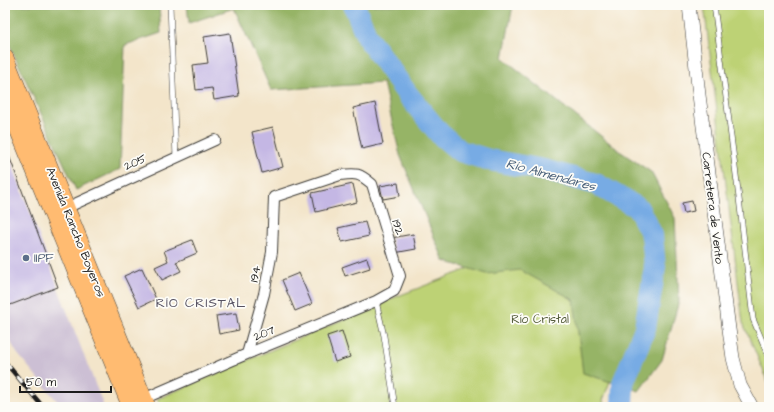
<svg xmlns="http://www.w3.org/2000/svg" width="774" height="412" font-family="'Architects Daughter',sans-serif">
<rect width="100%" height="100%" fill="#fdfcf7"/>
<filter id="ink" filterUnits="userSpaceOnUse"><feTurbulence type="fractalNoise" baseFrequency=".025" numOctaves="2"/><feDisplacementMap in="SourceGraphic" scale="8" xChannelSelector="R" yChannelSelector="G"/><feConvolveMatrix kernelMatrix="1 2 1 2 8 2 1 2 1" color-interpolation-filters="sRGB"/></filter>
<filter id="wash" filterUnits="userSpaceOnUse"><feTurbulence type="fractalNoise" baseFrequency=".012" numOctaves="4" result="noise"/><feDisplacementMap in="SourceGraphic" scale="16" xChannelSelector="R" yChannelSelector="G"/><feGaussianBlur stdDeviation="0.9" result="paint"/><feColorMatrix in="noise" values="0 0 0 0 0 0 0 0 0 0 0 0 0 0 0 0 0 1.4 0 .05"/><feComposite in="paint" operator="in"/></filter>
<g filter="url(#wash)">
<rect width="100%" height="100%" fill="#f3e5ca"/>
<path fill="#ccbfd4" d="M5 145 31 218 104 407H62L17 353 5 332Z"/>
<path fill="#bdd275" stroke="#6c7748" d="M704 5H769V384L743 323Z
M487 168 630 329 603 400 604 407H161L157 399 398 296 468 269Z"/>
<path fill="#96b466" stroke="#596841" d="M5 5H159L161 33 125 45 120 169 76 190 5 35Z
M187 5H513L503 58 621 152 651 172 675 218 679 301 662 360 639 391 583 373 574 300 520 270 487 274 444 261 400 155 383 83 271 90 234 8 189 23Z"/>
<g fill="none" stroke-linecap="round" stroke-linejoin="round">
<path stroke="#77abe4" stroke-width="22" d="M354 5 367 37 408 95 440 134 460 151 489 160 544 170 596 184 638 208 652 235 655 267 645 328 623 383 622 407"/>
</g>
<g id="blocks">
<path fill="#c4b7e4" d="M230 33 239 96 214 100 212 88 196 90 193 65 208 63 204 37Z
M375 103 383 144 362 149 353 108Z
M273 127 283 167 262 173 252 132Z
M5 145 58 287 5 307Z
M398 183 400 196 383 199 380 186Z
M353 184 357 202 316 212 312 193Z
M692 201 694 211 684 213 682 203Z
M365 222 369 236 342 242 338 228Z
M413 234 416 249 394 253 391 238Z
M192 240 197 253 176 262 181 271 162 280 155 267 168 261 164 251Z
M367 258 370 268 345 276 342 267Z
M142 268 156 299 139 307 124 276Z
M299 273 312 304 295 311 282 280Z
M236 313 239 330 219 334 216 316Z
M342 331 350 357 335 362 327 336Z"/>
</g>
</g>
<g filter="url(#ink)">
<use href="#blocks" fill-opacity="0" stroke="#3c3a36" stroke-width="1"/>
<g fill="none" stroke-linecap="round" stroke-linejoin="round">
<defs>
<path id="service" d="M170 5 176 158
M714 5 739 198 753 319 769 357
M376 301 384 336 395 407"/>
<path id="minor" d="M66 208 215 140
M143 399 247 354 376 301 394 291 400 276 372 184C359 173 357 173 340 175L274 197 272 252 264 294 247 354"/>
<path id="tertiary" d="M689 5 699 95 729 329 733 358 740 385 752 407"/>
<path id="trunk" d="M5 58 147 407
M5 97 131 407"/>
</defs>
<use href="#service" stroke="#3c3a36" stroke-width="6"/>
<use href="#minor" stroke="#3c3a36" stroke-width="12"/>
<use href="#tertiary" stroke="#3c3a36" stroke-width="14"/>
<use href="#trunk" stroke="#3c3a36" stroke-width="18"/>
<use href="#service" stroke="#fff" stroke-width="5"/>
<use href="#minor" stroke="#fff" stroke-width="10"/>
<use href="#tertiary" stroke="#fff" stroke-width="13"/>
<use href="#trunk" stroke="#ffbb71" stroke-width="17"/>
<defs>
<path id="rail" d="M5 362 43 407"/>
</defs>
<use href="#rail" stroke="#1c1c1c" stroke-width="4.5"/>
<use href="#rail" stroke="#fdfcf7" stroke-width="3" stroke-dasharray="9" stroke-linecap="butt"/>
</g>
</g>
<circle fill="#5c6f8a" stroke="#fdfcf7" stroke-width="1.5" cx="26" cy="258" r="4"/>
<g text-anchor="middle" stroke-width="3.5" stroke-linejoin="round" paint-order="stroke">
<g font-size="12" fill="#1c1c1c" stroke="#fdfcf7">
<text transform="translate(135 162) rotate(-24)" y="4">205</text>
<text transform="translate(713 208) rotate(83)" y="4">Carretera de Vento</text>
<text transform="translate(398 227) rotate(73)" y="4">192</text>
<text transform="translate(76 232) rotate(68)" y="4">Avenida Rancho Boyeros</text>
<text transform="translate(255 274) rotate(-80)" y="4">194</text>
<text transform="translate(264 333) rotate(-22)" y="4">207</text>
</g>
<g font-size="12" fill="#4e5e75" stroke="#fdfcf7" text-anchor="start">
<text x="34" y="262">IIPF</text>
</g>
<g font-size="12" fill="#545c3b" stroke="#fdfcf7">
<text x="540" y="323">Río Cristal</text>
</g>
<g font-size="13" font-style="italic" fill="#455c76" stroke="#fdfcf7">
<text transform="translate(551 174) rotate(15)" y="5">Río Almendares</text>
</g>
<g font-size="13" letter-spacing="1" fill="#575262" stroke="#fdfcf7">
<text x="201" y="307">RÍO CRISTAL</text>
</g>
</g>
<rect width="774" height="412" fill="none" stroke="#fdfcf7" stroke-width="20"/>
<path d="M20 386v6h91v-6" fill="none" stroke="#1c1c1c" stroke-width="2"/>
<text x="26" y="386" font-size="12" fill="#1c1c1c" stroke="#fdfcf7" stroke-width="3" paint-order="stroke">50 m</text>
</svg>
